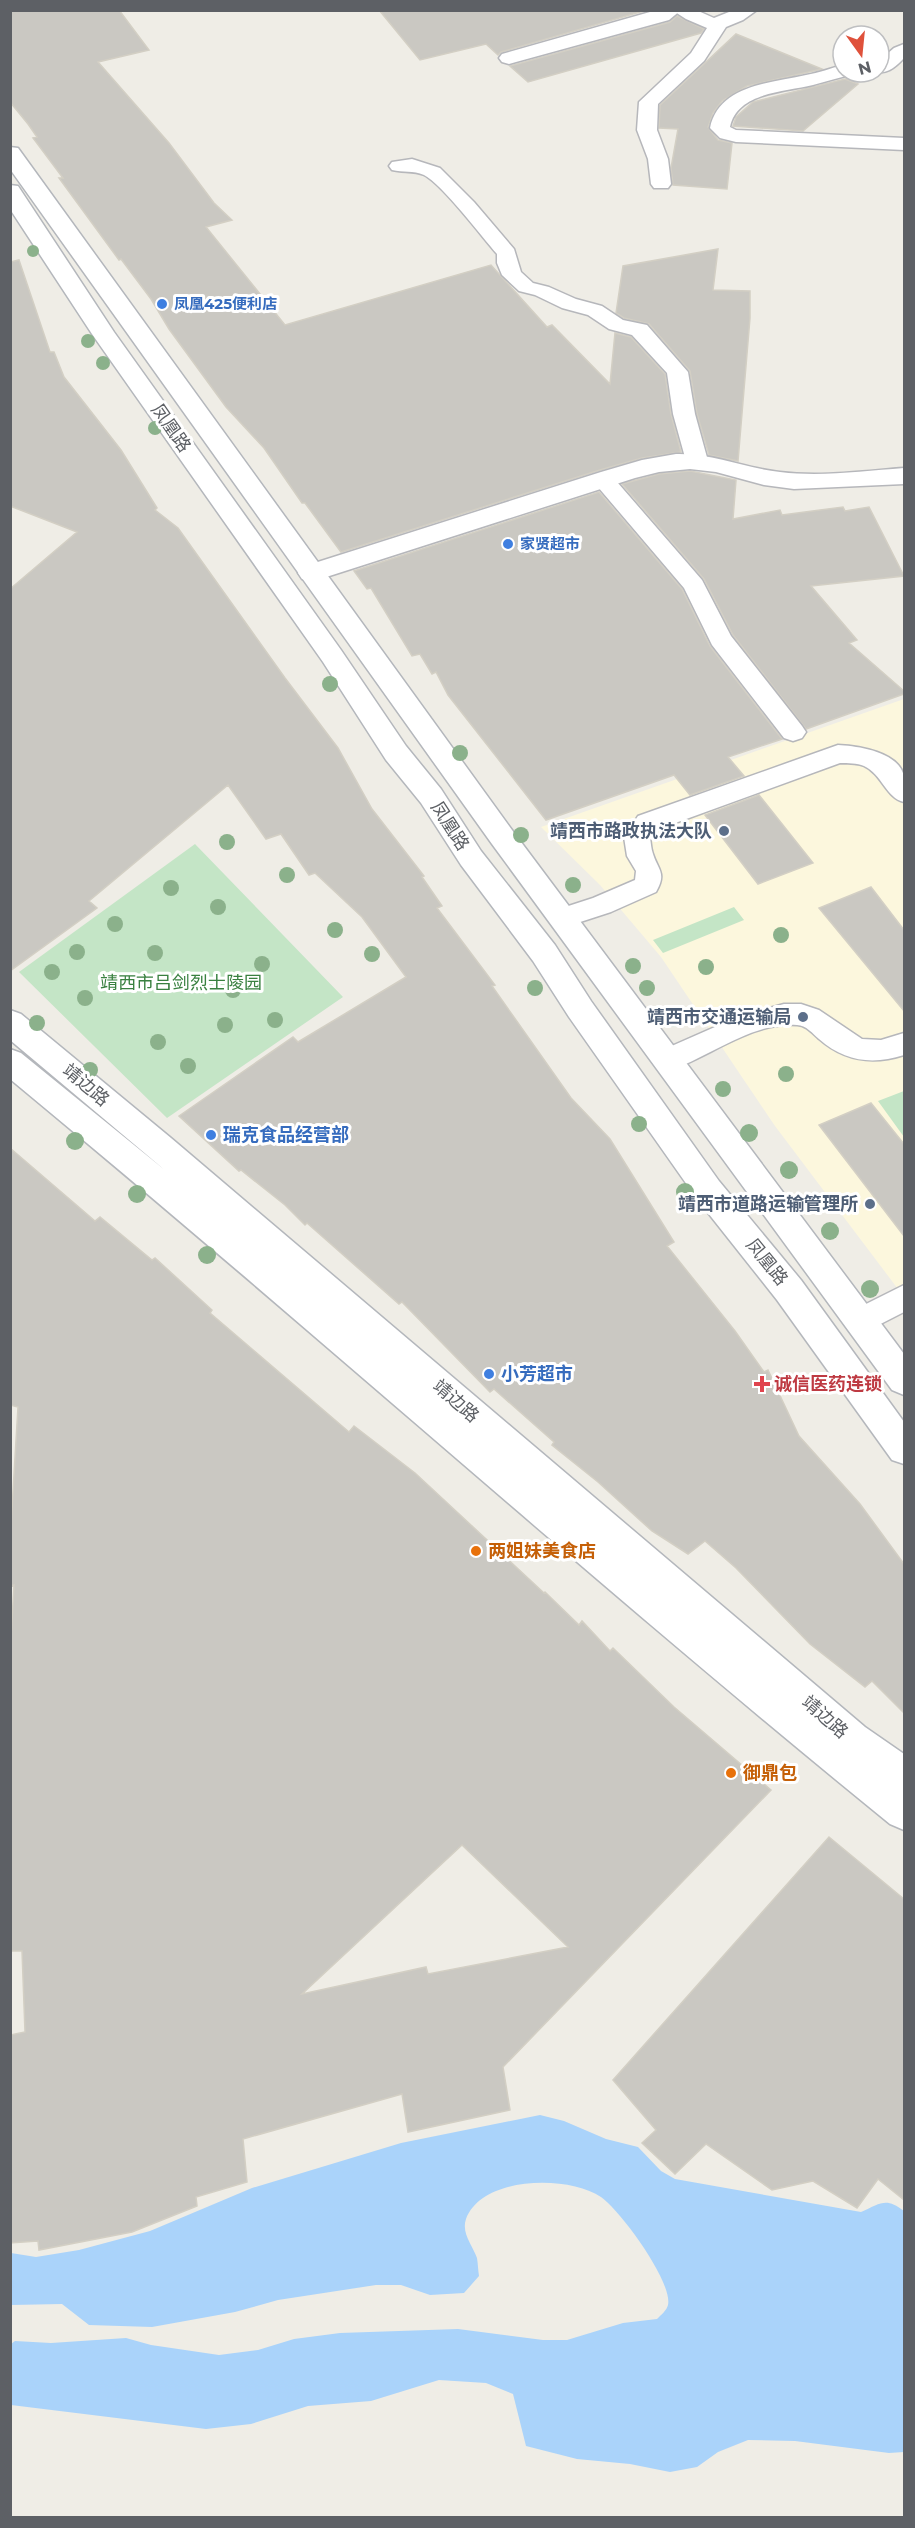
<svg xmlns="http://www.w3.org/2000/svg" width="915" height="2528" font-family="Montserrat,'Noto Sans SC',sans-serif">
<rect width="100%" height="100%" fill="#efede6"/>
<path fill="#fcf7dd" d="M904 699V1297L775 1126 661 957 600 885 541 827Z"/>
<path fill="#c4e5c6" d="M195 844 343 997 167 1118 19 972Z
M734 907 744 920 663 953 653 940Z
M904 1091V1137L878 1101Z"/>
<path fill="#aad3fa" d="M540 2115 564 2121 606 2139 638 2147 661 2171 675 2179 861 2212C881 2203 886 2197 904 2211V2452L889 2453 795 2441 748 2440 718 2452 697 2467 670 2472 630 2464 577 2459 526 2446 513 2394 486 2383 439 2380 371 2401 308 2406 251 2424 206 2429 11 2405V2344L15 2341 51 2343 126 2338 151 2345 219 2355 258 2350 294 2339 340 2333 458 2329 543 2340H567L623 2323 657 2319C661 2315 667 2310 668 2305 673 2282 620 2210 601 2197 568 2175 482 2176 466 2219 461 2233 473 2246 477 2258 478 2264 478 2270 479 2276L464 2293 430 2295 401 2285H376L278 2300 235 2312 152 2327 89 2325 62 2304 11 2305V2253L36 2257 79 2250 150 2231 252 2188 401 2143Z"/>
<path fill="#cac8c2" stroke="#d3cfc4" stroke-width="1.5" fill-rule="evenodd" d="M10 10H119L149 50 98 62 169 143 214 203 232 220 206 227 285 325 491 265 547 327 552 325 610 384 615 333 631 337 665 374 671 414 681 452 642 458 600 470 341 552 305 503H302L264 448 226 407 169 329 151 299 121 259 119 260 59 178H63L33 138 37 137 28 124 10 102Z
M379 10H647L501 52 498 55 486 44 420 60Z
M677 16 704 29 701 33 528 82 510 66 670 22Z
M736 34 822 69 747 86 722 101 713 113 708 127 718 140 732 143 727 189 673 185 671 168 678 129 659 128 660 105Z
M845 79 858 84 803 131 733 126 736 117 753 102Z
M718 249 713 290 750 291V318L738 461 709 455 697 414 690 371 649 324 624 318 616 313 623 266Z
M19 260 50 352H54L64 377 121 450 157 508 155 510 178 528 285 678 338 748 372 809 424 876 422 877 442 906 437 908 495 985 492 986 571 1098 610 1139 674 1242 667 1246 735 1331 764 1372 768 1370 799 1436 860 1504 904 1564V1713L872 1681 865 1687 810 1644 736 1568 705 1541 688 1554 652 1531 598 1482 552 1445 554 1442 494 1389 490 1392 402 1302 399 1304 307 1223 305 1225 285 1205 241 1170 239 1171 179 1116 293 1037 298 1042 406 977 362 917 315 873 309 875 281 834 266 839 228 785 89 901 97 908 10 971V589L77 532 10 506V262Z
M690 471 736 480 733 519 780 510 782 515 843 507 845 511 869 507 904 576 811 586 857 640 849 643 904 691V694L806 729 733 635 704 579 622 484 659 474Z
M599 492 682 589 710 646 782 739 728 757 744 776 690 795 674 775 546 820 448 695 436 672 432 674 420 654 412 656 371 588 367 589 354 571Z
M759 795 813 863 758 884 705 815Z
M871 887 904 930V1011L819 908Z
M871 1103 904 1144V1236L819 1125Z
M10 1148 95 1221 100 1217 152 1260 155 1258 212 1310 210 1313 349 1432 354 1426 415 1473 544 1593 545 1592 579 1625 582 1621 610 1651 613 1648 674 1707 771 1790 503 2067 510 2110 408 2132 402 2094 243 2139 247 2182 196 2197 197 2206 132 2232 39 2250 38 2241 10 2243V2035L25 2032 22 1951H10V1654L14 1585 10 1586V1542L18 1407 10 1405ZM462 1845 568 1947 428 1974 426 1967 302 1994Z
M829 1837 904 1899V2200L878 2179 857 2208 813 2181 772 2190 706 2144 675 2174 642 2143 656 2130 613 2080Z"/>
<g fill="none" stroke-linecap="round" stroke-linejoin="round">
<defs>
<path id="service" d="M672 10H696L714 18 734 10H757L743 20 726 27 704 61 658 104 657 130 668 159 671 184 668 188H654L651 184 648 159 637 130 639 102 691 53 707 28 686 19Z
M904 44V58C895 68 886 75 872 72H879V61L894 48Z
M843 65V72H852L850 75C837 78 825 82 813 85 785 92 737 92 730 127L736 130 904 138V150L736 142 720 138 710 128C719 85 770 83 806 75 819 73 831 68 843 65Z
M412 159 440 168 474 202 514 249 521 272 533 283 549 287 576 299 602 306 623 320 647 325 688 372 695 414 708 461 705 466 697 468 689 466 686 461 673 414 667 373 632 335 609 329 588 315 562 308 535 295 519 291 502 275 497 263V254C482 237 442 184 424 175 413 170 403 173 392 170L389 166 392 162Z
M603 473 611 475 702 580 731 636 802 726 806 732 802 738 793 741 784 738 712 645 684 588 592 480 595 475Z
M838 745C858 746 900 752 904 777 906 785 904 794 904 802 886 798 882 774 864 766 857 763 848 763 840 763L656 830 650 838C651 843 651 849 653 854 658 870 667 873 656 892L611 912 571 925 562 928 553 925 549 918 553 911 593 898 635 880 636 871 627 856 624 837 638 816Z
M784 1004H801L819 1010 862 1039 881 1040 904 1033V1055C873 1065 845 1062 819 1039 813 1034 806 1025 797 1025 753 1021 708 1058 668 1071L658 1068 654 1060 658 1052 740 1016Z
M904 1285V1312L861 1334 850 1330 846 1321 850 1312Z"/>
<path id="minor" d="M657 10H681L669 20 516 62 509 64 502 62 499 58 502 54Z
M676 454C713 453 744 468 780 472 821 477 863 471 904 468V484L794 489 764 485 716 472 690 469 659 472 635 478 320 579 311 581 302 579 298 573 302 567 601 472 642 460Z"/>
<path id="secondary" d="M10 147 18 148 512 830 904 1354V1395L892 1390 492 844 10 169Z
M10 185 18 186 114 332 341 650 406 746 441 789 481 851 555 945 591 1001 719 1181 801 1280 904 1422V1464L892 1460 777 1300 697 1199 569 1017 533 961 461 865 421 803 386 760 323 662 92 334 10 209Z
M10 1010 21 1014 171 1138 865 1727 904 1754V1830L890 1824C592 1582 307 1324 10 1079V1049L21 1053 166 1171 10 1040Z"/>
</defs>
<use href="#service" stroke="#b6b7bb" stroke-width="3"/>
<use href="#minor" stroke="#b6b7bb" stroke-width="3"/>
<use href="#secondary" stroke="#b4b7bc" stroke-width="3"/>
<use href="#service" fill="#fff" fill-rule="evenodd"/>
<use href="#minor" fill="#fff" fill-rule="evenodd"/>
<use href="#secondary" fill="#fff" fill-rule="evenodd"/>
</g>
<g fill="#8bb18b">
<circle cx="33" cy="251" r="6"/>
<circle cx="88" cy="341" r="7"/>
<circle cx="103" cy="363" r="7"/>
<circle cx="155" cy="428" r="7"/>
<circle cx="330" cy="684" r="8"/>
<circle cx="460" cy="753" r="8"/>
<circle cx="521" cy="835" r="8"/>
<circle cx="227" cy="842" r="8"/>
<circle cx="287" cy="875" r="8"/>
<circle cx="573" cy="885" r="8"/>
<circle cx="171" cy="888" r="8"/>
<circle cx="218" cy="907" r="8"/>
<circle cx="115" cy="924" r="8"/>
<circle cx="335" cy="930" r="8"/>
<circle cx="781" cy="935" r="8"/>
<circle cx="77" cy="952" r="8"/>
<circle cx="155" cy="953" r="8"/>
<circle cx="372" cy="954" r="8"/>
<circle cx="262" cy="964" r="8"/>
<circle cx="633" cy="966" r="8"/>
<circle cx="706" cy="967" r="8"/>
<circle cx="52" cy="972" r="8"/>
<circle cx="116" cy="983" r="8"/>
<circle cx="535" cy="988" r="8"/>
<circle cx="647" cy="988" r="8"/>
<circle cx="233" cy="990" r="8"/>
<circle cx="85" cy="998" r="8"/>
<circle cx="673" cy="1019" r="8"/>
<circle cx="275" cy="1020" r="8"/>
<circle cx="37" cy="1023" r="8"/>
<circle cx="225" cy="1025" r="8"/>
<circle cx="158" cy="1042" r="8"/>
<circle cx="188" cy="1066" r="8"/>
<circle cx="90" cy="1070" r="8"/>
<circle cx="786" cy="1074" r="8"/>
<circle cx="723" cy="1089" r="8"/>
<circle cx="639" cy="1124" r="8"/>
<circle cx="749" cy="1133" r="9"/>
<circle cx="75" cy="1141" r="9"/>
<circle cx="789" cy="1170" r="9"/>
<circle cx="685" cy="1192" r="9"/>
<circle cx="137" cy="1194" r="9"/>
<circle cx="830" cy="1231" r="9"/>
<circle cx="207" cy="1255" r="9"/>
<circle cx="870" cy="1289" r="9"/>
</g>
<g fill="#3f7fe0" stroke="#fff" stroke-width="2">
<circle cx="162" cy="304" r="6"/>
<circle cx="508" cy="544" r="6"/>
<circle cx="211" cy="1135" r="6"/>
<circle cx="489" cy="1374" r="6"/>
</g>
<g fill="#5c6f8a" stroke="#fff" stroke-width="2">
<circle cx="724" cy="831" r="6"/>
<circle cx="803" cy="1017" r="6"/>
<circle cx="870" cy="1204" r="6"/>
</g>
<path fill="#e0444e" stroke="#fff" stroke-width="2" d="M759 1375h6v6h6v6h-6v6h-6v-6h-6v-6h6z"/>
<g fill="#e8710a" stroke="#fff" stroke-width="2">
<circle cx="476" cy="1551" r="6"/>
<circle cx="731" cy="1773" r="6"/>
</g>
<g text-anchor="middle" stroke-width="6" stroke-linejoin="round" paint-order="stroke">
<g font-size="15" font-weight="bold" fill="#366cbe" stroke="#fff" text-anchor="start">
<text x="174" y="309">凤凰425便利店</text>
<text x="520" y="549">家贤超市</text>
</g>
<g font-size="18" fill="#5d6065" stroke="#fff">
<text transform="translate(171 428) rotate(55)" y="6">凤凰路</text>
<text transform="translate(450 826) rotate(57)" y="6">凤凰路</text>
<text transform="translate(86 1085) rotate(40)" y="6">靖边路</text>
<text transform="translate(767 1262) rotate(51)" y="6">凤凰路</text>
<text transform="translate(456 1401) rotate(41)" y="6">靖边路</text>
<text transform="translate(825 1717) rotate(41)" y="6">靖边路</text>
</g>
<g font-size="18" font-weight="bold" fill="#4e5e75" stroke="#fff" text-anchor="end">
<text x="712" y="837">靖西市路政执法大队</text>
<text x="791" y="1023">靖西市交通运输局</text>
<text x="858" y="1210">靖西市道路运输管理所</text>
</g>
<g font-size="18" fill="#398040" stroke="#fff">
<text x="181" y="989">靖西市吕剑烈士陵园</text>
</g>
<g font-size="18" font-weight="bold" fill="#366cbe" stroke="#fff" text-anchor="start">
<text x="223" y="1141">瑞克食品经营部</text>
<text x="501" y="1380">小芳超市</text>
</g>
<g font-size="18" font-weight="bold" fill="#be3a42" stroke="#fff" text-anchor="start">
<text x="774" y="1390">诚信医药连锁</text>
</g>
<g font-size="18" font-weight="bold" fill="#c56008" stroke="#fff" text-anchor="start">
<text x="488" y="1557">两姐妹美食店</text>
<text x="743" y="1779">御鼎包</text>
</g>
</g>
<rect width="915" height="2528" fill="none" stroke="#5d6065" stroke-width="24"/>
<g transform="translate(861 54) rotate(165)"><circle r="28" fill="#ffffff" stroke="#bebfc1" stroke-width="1.5"/>
<path d="M0-4.5L10 22L0 15L-10 22Z" fill="#df513b"/>
<text y="-9" font-size="16" font-weight="bold" text-anchor="middle" fill="#5d6065">N</text>
</g>
</svg>
